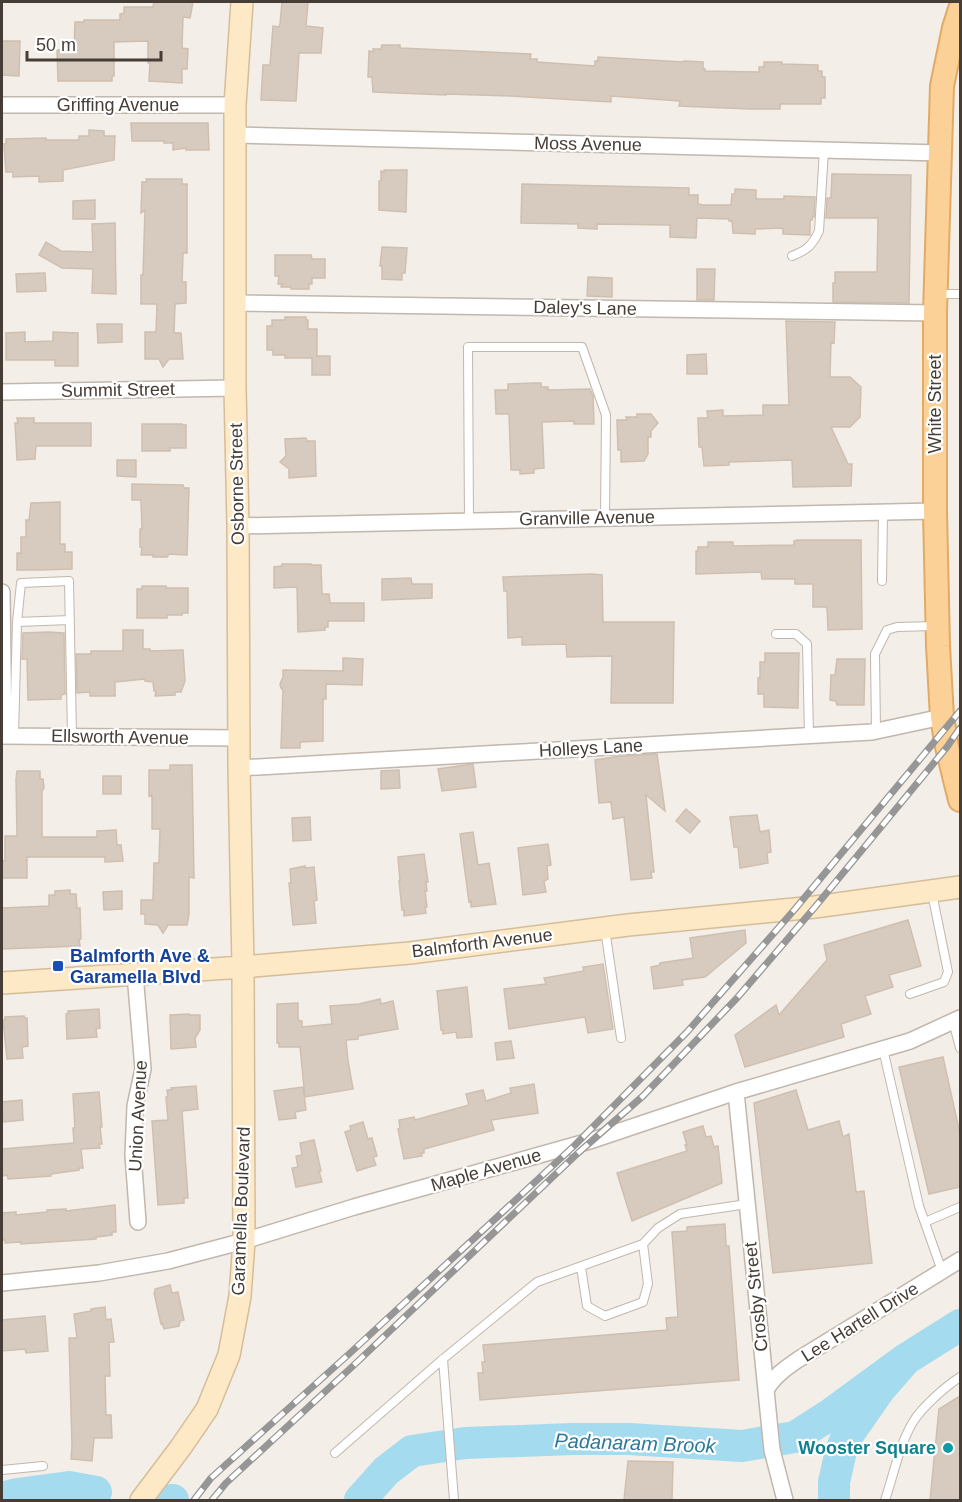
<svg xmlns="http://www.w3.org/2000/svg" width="962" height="1502" font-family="Helvetica,sans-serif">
<rect width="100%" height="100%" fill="#f3eee7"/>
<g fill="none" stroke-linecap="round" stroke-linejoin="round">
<path stroke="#a4dbef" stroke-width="32" d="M2 1498 17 1494 69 1487 96 1492
M172 1500H173
M360 1500 386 1471 412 1451 465 1443 573 1439H629L742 1446 795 1437 831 1414 906 1359
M834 1500V1482L841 1451 847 1436 879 1390 906 1359 960 1325"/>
</g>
<path fill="#d7cbbf" stroke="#cfbfb0" stroke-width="1.5" d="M154 2H193L190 18 183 17 182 48 188 49 187 69H182V83L149 81 150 63H148V41L114 42V76H112V81H58L57 50H74L75 22H84V20H120V14L124 13V7H153Z
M282 2H308L306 26 323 28 321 53H299L296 101 261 100 263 65H270L273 26 279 27 280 24Z
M2 41H20L19 76 2 75Z
M382 45H400V48L531 54 530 59H537V62L595 66V61H598V57L684 62V61L703 62V69H705V71L759 72V67H764V62H782V64L818 65V71H822V77H825V98H821V104H780V109H750L679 106 680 101 611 96V102L510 96 446 94V95L373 92 372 77H368L369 51 373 52V49H381Z
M131 123H208L209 150H186V148L173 150V143H164V141H132Z
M89 130 104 131V136H115L114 160 63 170V181L39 182V176L13 177V172H6L4 144H6V139L46 138V140H79V136H89Z
M384 170H407L406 212 379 210V181H381V171L384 172Z
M832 174 911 175 909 303 833 302V283H835V272H877L878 218H826L827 198H831Z
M146 179H182V184H187V253H183L182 282H186V303L175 304 174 333H181L183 359H169L163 367 159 359H145V332H156L157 304H141V275H143L145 210 141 213 142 182H147Z
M522 184 689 188V195H698V204L703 205H731L732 194H735V189L756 190V199H784V196L815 197 814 217H813L812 220H810V235L783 234V228L755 229V234L733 233 732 221H729V219L697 218 696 238 670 237V225L597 224V229L578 228V224L521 223Z
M95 200V219H73V201Z
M115 223 116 294 92 293 93 269 62 268 39 255 46 242 61 251 93 252 92 224Z
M382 247 407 248 405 273H402V280L382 279V266H380Z
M275 255H311L312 259H325V278H312V284H309V289H291V287H281L282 284H278L279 276H275Z
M697 269H715L714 300H697Z
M45 273 46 291 17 292 16 274Z
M588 277 612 278V297L587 296Z
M285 317H306V320H308V329H317V356H330V375H312V358H285V355H273V350H267V326H272V320H285Z
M786 321 835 322 834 343 831 342 830 377H850L861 387 860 417 850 427H831L848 464H852L851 486 793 487 792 460 729 462V465L704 466 702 447H699L698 418H708L707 411 723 410V416L763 415V405H789Z
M97 324H122V342L98 343Z
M25 332V342L53 341V332L78 333V366H55V360H6V333Z
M706 354 707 374H687V355Z
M535 383H541V387H548V390L590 389 593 396 594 424H574V421L542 422 544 468 534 469V473L520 474V470H511L509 414H496L495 390H508V384Z
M637 414H651L658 423 651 431V437H648V454L644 461 621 462V450H618L617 420H627L626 417H637Z
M17 418H34V423H91V446H36L35 459 17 460 15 423H18Z
M142 424H182V425H186V448H170V451H142Z
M306 438 307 441H315L316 476 289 478V469L280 462 286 456 285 439Z
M117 460H136V477L117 476Z
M132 484 183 485 184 488H189L187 555 169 554 167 557H153V555H141L142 547H140V529H142L141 500H132Z
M60 502V544H65V552H72V569L39 570H17V553H21V537H26V520H29L31 503Z
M797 540H861L862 629 828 630 827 607H813V584H795V579H762L761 572 696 574V551H698V547H708V542H733V546L794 545V541Z
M282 564H311V565H321L322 594H329L330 603H364V621H328V627H325V630L298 632 297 587 274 588V567L282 566Z
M592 574 602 575 603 622H674L673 703H611L612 656 567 657 566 644 522 645V637L508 638 507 591H504L503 577Z
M411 578 412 584H432V598L382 600V579Z
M142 586H166V588H188V613H182V615H167V618H137V589H142Z
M123 630H143V649H150V651L183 650 185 681 181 692H175V695L155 696 156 691H154L153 682 145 681V679L115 682V696H90V692L77 693 76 654H91V651H123Z
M48 632 64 633 65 694 61 695V699L28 700 27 659H22L23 633Z
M765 653H799L798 708 764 707V694H758V678H760V662H765Z
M343 658 363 659 362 685 326 684V699H323V741L300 742V748H281L283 690 281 688 280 684 283 677V670L343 671Z
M837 659H865L864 705H837L836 701 830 700 831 675H835Z
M657 754 665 811 646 795 654 872H651L652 878 631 880 624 817 613 819 611 802 599 803 595 760 621 756Z
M473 764 476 787 442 791 438 769Z
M170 765H192L194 878 189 877V914L187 925H168L163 933 158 925 145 924V914H141V900H153L154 863H159L160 829H152V795L149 796V770H170Z
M399 770 400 788 381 789V771Z
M17 771H40V779H43L44 788 42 791V837H97V831L116 830 117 845H121L123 861 105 862V857H27V878H2V861H5V836H17L16 779Z
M103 776H121V794H103Z
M686 809 700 821 690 833 676 821Z
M757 815 760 832 769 830 771 852 767 853 768 863 740 868 738 847H734L730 817Z
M310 817 311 840 293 841 292 818Z
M473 832 478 865 489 863 496 904 471 907V901L469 902 460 834Z
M548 844 551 865 547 866 548 879 544 881 546 892 523 895 518 848Z
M424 854 428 882H426L427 891H425L427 907H425L426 913 404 916V910H402L399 881H400L398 857Z
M305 866V868L314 867 317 900 314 901 316 923 293 925 289 883H291L290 869Z
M70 890V894H76L77 908H80L81 939H79L80 946 2 949V908L49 906V895H55V891Z
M122 891V909L104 910 103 892Z
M908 920 921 966 889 975 893 987 865 996 871 1014 841 1024 844 1037 745 1067 735 1035 776 1005 779 1015 827 960 824 945Z
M745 930 746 943 705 977 682 980 683 985 654 989 651 967 660 965V963L693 958 690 938Z
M603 964 613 1029 588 1033 585 1017 509 1029 504 989 546 984 544 978 584 971 583 967Z
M467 987 472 1037 457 1038 456 1032 443 1034V1030H441L437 991Z
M380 999 381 1004 393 1001 398 1029 358 1036V1039L346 1040 348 1061 353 1089 305 1097 300 1047H279V1043H277V1004L298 1003V1019L300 1021H302V1027L332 1024 330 1006 359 1004Z
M99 1009 100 1028 96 1029 97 1037 67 1039 66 1014H68V1011Z
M189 1014V1015H200V1030L195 1038 196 1047 171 1049 170 1015Z
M24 1016 25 1018H27L28 1046 22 1047 23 1058 7 1059 3 1020H5V1017Z
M511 1041 514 1058 497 1060 495 1043Z
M943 1057 960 1134V1187L929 1194 899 1067Z
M534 1084 538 1113 491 1120 494 1130 424 1149V1153H421L422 1156 404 1159 398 1129H400L399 1120 414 1117 415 1120 469 1105 466 1094 483 1090 486 1101 511 1093 510 1088Z
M196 1086 198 1109 182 1111 188 1198H184V1203L158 1205 152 1121 168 1120 166 1097H168L167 1090H172L171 1088Z
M303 1087 306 1110 295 1112 296 1118 279 1120 274 1091Z
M796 1090 808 1130 839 1121 843 1137 849 1134 856 1192 864 1191 872 1263 773 1273 754 1103Z
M99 1092 102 1127H100L102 1144H99L100 1148 81 1149 83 1168H79V1170L51 1174V1176L8 1179 7 1175 2 1176V1149L74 1143 73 1128H75L73 1094Z
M22 1100 23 1120 3 1122 2 1102Z
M363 1122 368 1139 372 1138 377 1156 373 1157 376 1165 357 1171 345 1132 351 1130 350 1126Z
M703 1126 706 1137 711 1136 714 1147 718 1146 722 1183 632 1221 617 1173 687 1151 685 1145H687L683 1132Z
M314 1140 321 1171H319L322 1182 296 1187 292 1168 298 1167 296 1156 302 1155 300 1143Z
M115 1205 116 1232H112V1235L96 1237V1239L21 1244V1242L5 1243V1240H2V1213L16 1212V1215L47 1212V1210L66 1209V1211Z
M725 1224 726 1246H729L739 1380 480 1400 478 1373H483L482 1362H485L483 1345 667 1330 666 1318 678 1317 672 1232 687 1231V1227Z
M170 1285 172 1293 178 1292 184 1320 180 1321 179 1326 164 1329 162 1323 161 1324 154 1293 155 1292V1289Z
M105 1307 106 1320 111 1319 114 1342H109L110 1376H105L106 1415H111L112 1438H94L92 1461 71 1459 72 1446 69 1338H77L74 1314 91 1311V1309Z
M45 1316 48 1351 26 1353 25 1349 2 1351V1320Z
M960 1396V1500H930L939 1409Z
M628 1461 673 1462 672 1500H624Z"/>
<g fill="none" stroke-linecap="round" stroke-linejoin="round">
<defs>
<path id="lane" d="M792 256C807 250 812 246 819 231L824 150
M937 294H960
M469 521 468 347H582L606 415 605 518
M882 581 883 512
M17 622 70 620
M776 634H796L807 644 809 735
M876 731 875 654 887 630 897 627 934 626
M14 736 17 622 21 583 69 581 72 736
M605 929 621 1038
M910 994 944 982 948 972 932 893
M953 1021 960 1048
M883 1049 919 1206 942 1271
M925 1222 960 1207
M581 1267 587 1306 605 1316 643 1302 648 1284 643 1244
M443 1359 454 1500
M335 1453 443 1359 537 1282 643 1244 658 1228 680 1214 747 1204
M2 1470 43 1466
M885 1500C894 1474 899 1445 913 1422 922 1407 946 1386 960 1377"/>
<path id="street" d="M2 105H235
M235 135 941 153
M235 303 935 313
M2 392 235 388
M238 526 935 511
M2 592 4 736
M2 736 239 738
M239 768 872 732 942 717
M135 974 143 1069 135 1106 133 1155 138 1222
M736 1092 772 1450 785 1500
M2 1283 99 1273 168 1261 244 1241 354 1207 593 1140 736 1092 910 1041 960 1018
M766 1390C774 1376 786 1368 799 1359L960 1260"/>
<path id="secondary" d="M2 983 243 967 410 953 628 925 815 907 960 887
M141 1500 181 1447 207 1409 229 1355 240 1296 244 1241 243 967 239 768 238 526 235 388V105L242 2"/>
<path id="primary" d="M960 9 954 28 942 86 935 313V511L938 646 942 717 947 747 960 800"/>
</defs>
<use href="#lane" stroke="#c1b7ad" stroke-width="10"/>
<use href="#street" stroke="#c1b7ad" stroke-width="18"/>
<use href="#secondary" stroke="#d5bd9a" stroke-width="24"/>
<use href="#primary" stroke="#e1ab66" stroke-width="26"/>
<use href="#lane" stroke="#fff" stroke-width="8"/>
<use href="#street" stroke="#fff" stroke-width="15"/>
<use href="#secondary" stroke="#fde9c6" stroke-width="21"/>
<use href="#primary" stroke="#fcd197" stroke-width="22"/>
<defs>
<path id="rail" d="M194 1500 211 1478 349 1354 575 1145 687 1032 795 909 960 711
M212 1500 226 1483 354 1365 578 1153 643 1096 737 998 815 907 947 747 960 728"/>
</defs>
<use href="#rail" stroke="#969696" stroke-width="7"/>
<use href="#rail" stroke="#fff" stroke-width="4.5" stroke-dasharray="14" stroke-linecap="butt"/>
</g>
<rect fill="#1a4fb4" stroke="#fff" stroke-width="2" x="52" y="960" width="12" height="12" rx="3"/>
<circle fill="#0f9aa8" stroke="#fff" stroke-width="2" cx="948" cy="1448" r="6"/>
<g text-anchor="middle" stroke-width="4.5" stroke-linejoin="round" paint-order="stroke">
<g font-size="18" fill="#463d36" stroke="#fff">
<text x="118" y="111">Griffing Avenue</text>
<text transform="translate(588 144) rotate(1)" y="6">Moss Avenue</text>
<text transform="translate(585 308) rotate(1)" y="6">Daley's Lane</text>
<text transform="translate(118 390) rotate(-1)" y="6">Summit Street</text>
<text transform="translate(935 404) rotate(-90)" y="6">White Street</text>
<text transform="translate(237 484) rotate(-91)" y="6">Osborne Street</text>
<text transform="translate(587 518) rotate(-1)" y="6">Granville Avenue</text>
<text transform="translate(120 737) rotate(1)" y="6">Ellsworth Avenue</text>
<text transform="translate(591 748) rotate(-3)" y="6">Holleys Lane</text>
<text transform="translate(482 943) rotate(-7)" y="6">Balmforth Avenue</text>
<text transform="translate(138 1116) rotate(-87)" y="6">Union Avenue</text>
<text transform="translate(486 1170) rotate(-16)" y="6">Maple Avenue</text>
<text transform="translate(241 1211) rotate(-88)" y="6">Garamella Boulevard</text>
<text transform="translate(756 1297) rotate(-96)" y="6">Crosby Street</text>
<text transform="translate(860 1322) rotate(-32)" y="6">Lee Hartell Drive</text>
</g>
<g font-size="18" font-weight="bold" fill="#164399" stroke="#fff" text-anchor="start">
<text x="70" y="962">Balmforth Ave &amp;<tspan x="70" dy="21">Garamella Blvd</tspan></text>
</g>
<g font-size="18" font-weight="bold" fill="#0d838f" stroke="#fff" text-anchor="end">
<text x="936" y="1454">Wooster Square</text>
</g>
<g font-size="20" font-style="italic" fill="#2c7a98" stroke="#fff">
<text transform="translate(635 1443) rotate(2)" y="7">Padanaram Brook</text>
</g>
</g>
<rect width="962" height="1502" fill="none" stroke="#463d36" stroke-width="6"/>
<path d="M27 51v9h134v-9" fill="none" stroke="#463d36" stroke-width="3"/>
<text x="36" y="51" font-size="18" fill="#463d36" stroke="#ffffff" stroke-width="4.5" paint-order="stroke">50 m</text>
</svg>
